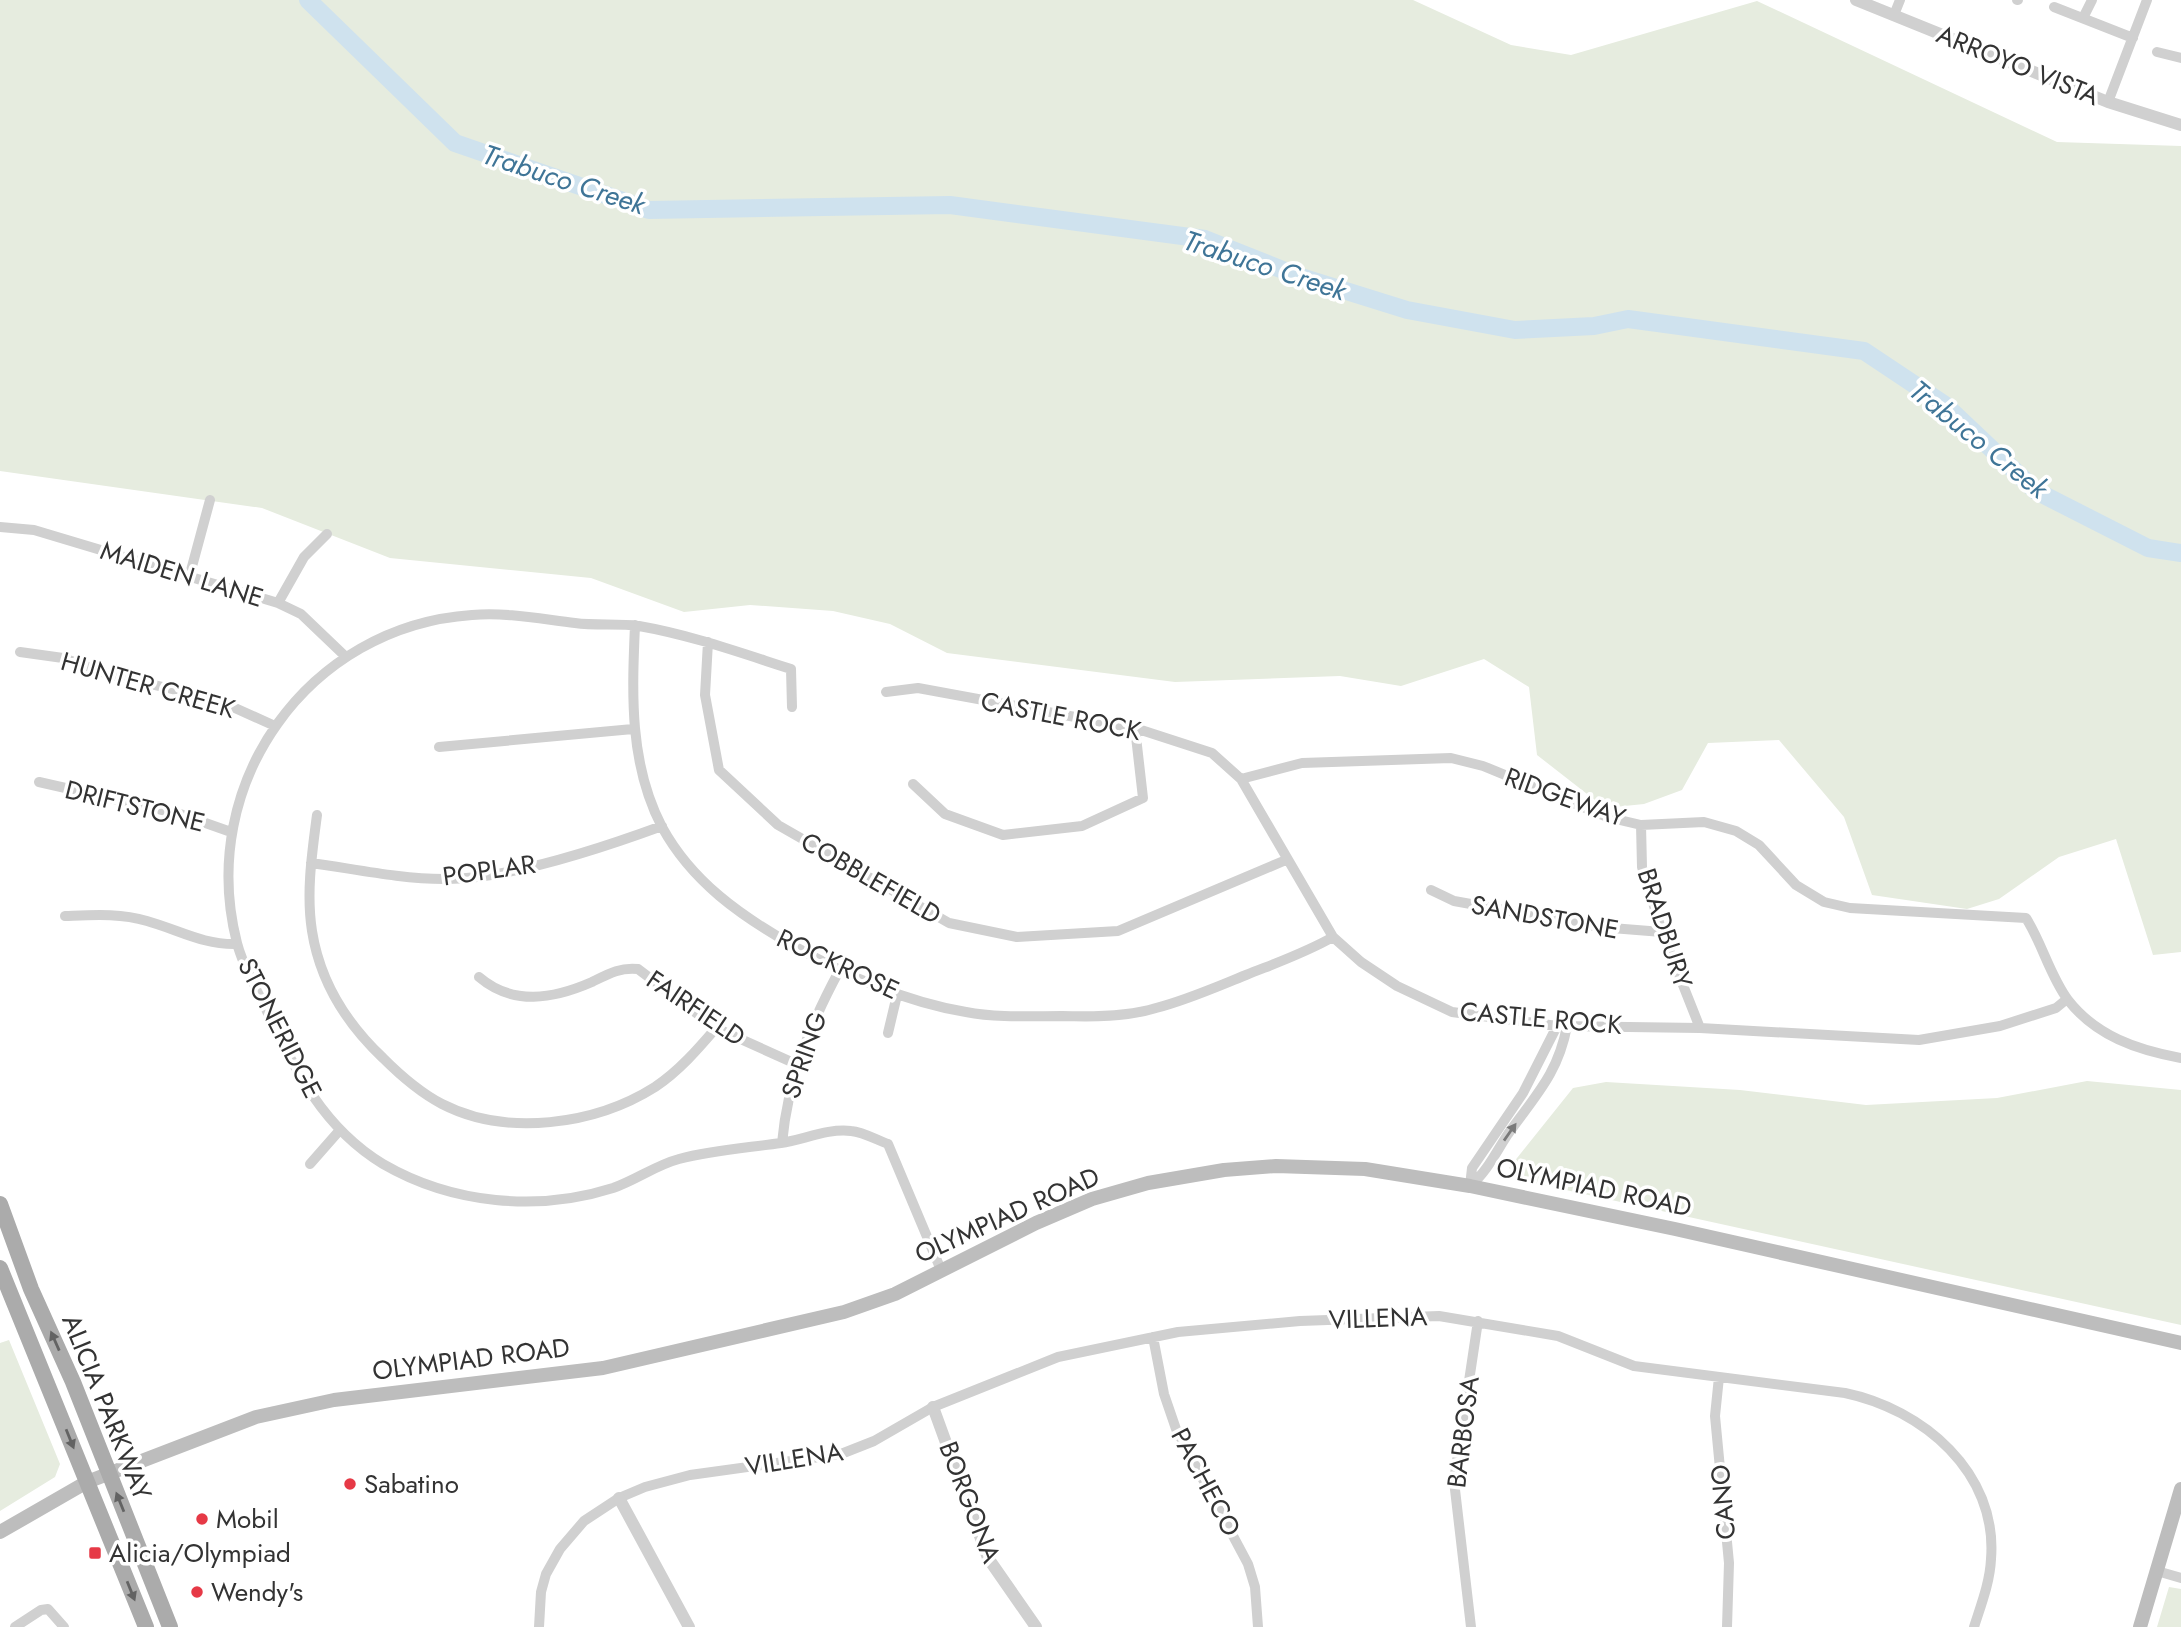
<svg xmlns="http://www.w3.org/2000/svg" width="2181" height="1627" font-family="Jost,sans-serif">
<rect width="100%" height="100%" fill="#fff"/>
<path fill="#e6ecdf" d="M0 0H1413L1511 45 1571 55 1757 1 2057 142 2181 146V952L2153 955 2116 839 2059 857 1999 899 1967 909 1872 895 1844 817 1779 740 1708 743 1682 790 1644 804 1605 808 1537 755 1529 687 1484 659 1401 686 1340 676 1175 682 947 653 890 624 833 611 750 605 684 612 591 578 390 558 262 508 0 471Z
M2087 1081 2181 1090V1325L1534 1183 1509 1168 1573 1088 1606 1082 1740 1090 1866 1105 1997 1098Z
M9 1340 60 1464 55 1477 0 1511V1343Z
M2169 1587 2181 1589V1627H2157Z"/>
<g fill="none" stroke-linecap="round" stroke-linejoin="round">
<path stroke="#cfe2ee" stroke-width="18" d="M308 0 455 143 649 210 950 205 1205 239 1298 276 1407 310 1515 330 1594 326 1628 319 1864 351 1945 405 2036 491 2148 548 2181 553"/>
<path stroke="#d0d0d0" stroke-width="10" d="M2017 0H2018
M2054 7 2133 38
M1894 15 1900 0
M2083 18 2092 0
M2157 52 2181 58
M2108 102 2147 0
M0 527 34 530 278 603 301 614 346 657
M190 574 210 500
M278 603 304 557 327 534
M635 625C632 694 629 764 662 827 692 882 741 916 794 946 848 976 905 1002 966 1012 997 1018 1031 1016 1062 1016 1092 1017 1127 1017 1156 1008 1187 1000 1216 987 1246 975 1276 963 1305 953 1333 937
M708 642 705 695 719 770 778 825 949 923 1017 937 1118 931 1286 860
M20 652 63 658 111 675 215 699 275 726
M886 692 918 688 1135 728 1212 753 1241 779 1333 937 1361 962 1397 986 1452 1012 1557 1026 1700 1028 1919 1040 2000 1026 2056 1008 2067 999
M792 707 791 669C741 653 691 635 639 626 618 623 596 626 575 623 541 619 506 612 472 615 308 626 196 784 237 943 242 963 253 983 262 1001 293 1065 320 1126 383 1164 452 1204 538 1212 613 1188 636 1180 656 1165 679 1159 713 1150 746 1148 781 1143 803 1140 828 1128 851 1131 863 1132 877 1140 888 1144L941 1270
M439 747 633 729
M1241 779 1302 763 1451 758 1483 766 1607 817 1641 825 1704 822 1736 831 1759 845 1796 885 1824 902 1850 908 2026 918C2042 943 2050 976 2068 1000 2096 1036 2137 1050 2181 1058
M39 782 180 814 231 832
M913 784 945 814 1003 835 1082 826 1143 798 1135 728
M317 815C312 853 306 893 312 931 320 982 347 1024 383 1058 401 1076 419 1092 442 1104 506 1137 595 1125 655 1087 679 1071 698 1049 716 1028
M1641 825 1642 867 1662 932 1700 1028
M311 863C355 869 400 879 444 879 507 880 602 848 662 826
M1431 890 1454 901 1599 927 1662 932
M65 916C93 915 120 913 147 921 179 930 203 945 237 944
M479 977C513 1006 553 999 592 982 608 974 620 967 638 969L716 1028 796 1064
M888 1033 897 995
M782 1143C788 1079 809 1027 839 971
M310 1164 339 1131
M1470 1186C1487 1172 1496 1152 1508 1134 1535 1096 1558 1074 1567 1026
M1470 1186 1472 1168 1523 1093 1557 1026
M1153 1337 1164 1394 1176 1429 1248 1564 1255 1587 1258 1627
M1719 1377 1715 1416 1729 1563 1727 1627
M2157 1571 2181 1578
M15 1627 41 1610 48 1609 64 1627
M539 1627 541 1592 546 1574 560 1549 584 1521 619 1498 645 1487 690 1475 841 1454 874 1441 933 1407 1058 1357 1178 1332 1300 1321 1439 1316 1558 1336 1634 1366 1845 1393C1922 1409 1998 1472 1991 1559 1990 1582 1981 1605 1974 1627
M1471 1627 1454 1481 1478 1321"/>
<path stroke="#d0d0d0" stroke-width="12" d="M1856 0 2108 102 2181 125
M933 1407 988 1558 1036 1627
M619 1498 689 1627"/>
<path stroke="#bdbdbd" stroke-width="14" d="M0 1532 87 1482 256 1417 334 1400 603 1368 844 1312 895 1294 1036 1223 1092 1199 1148 1183 1224 1170 1276 1166 1365 1169 1470 1186 1675 1229 2181 1343
M2140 1627 2181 1489"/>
<path stroke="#ababab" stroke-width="16" d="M0 1204 31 1289 73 1382 170 1627
M0 1268 146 1627"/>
</g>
<defs><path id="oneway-solid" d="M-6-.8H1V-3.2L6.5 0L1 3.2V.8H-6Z" transform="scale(1.75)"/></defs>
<use fill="#7a7a7a" href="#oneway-solid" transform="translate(1510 1132) rotate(-55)"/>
<g fill="#636363">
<use href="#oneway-solid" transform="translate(55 1341) rotate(-114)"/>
<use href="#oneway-solid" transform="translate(70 1439) rotate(68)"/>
<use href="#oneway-solid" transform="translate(120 1502) rotate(-112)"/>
<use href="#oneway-solid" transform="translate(131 1591) rotate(68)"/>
</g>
<g fill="#e63946" stroke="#fff" stroke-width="2.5">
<circle cx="350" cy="1484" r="7"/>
<circle cx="202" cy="1519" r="7"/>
<rect x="88" y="1546" width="14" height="14" rx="3.5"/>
<circle cx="197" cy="1592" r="7"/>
</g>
<g text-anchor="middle" stroke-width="7" stroke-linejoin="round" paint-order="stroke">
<g font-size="26" fill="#333" stroke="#fff">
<text transform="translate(2018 65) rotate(22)" y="9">ARROYO VISTA</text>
<text transform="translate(182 574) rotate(17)" y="9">MAIDEN LANE</text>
<text transform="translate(148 685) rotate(16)" y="9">HUNTER CREEK</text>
<text transform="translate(1061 716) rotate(11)" y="9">CASTLE ROCK</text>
<text transform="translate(1565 797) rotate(20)" y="9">RIDGEWAY</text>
<text transform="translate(135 806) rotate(14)" y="9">DRIFTSTONE</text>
<text transform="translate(489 870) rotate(-8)" y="9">POPLAR</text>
<text transform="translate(871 878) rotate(30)" y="9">COBBLEFIELD</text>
<text transform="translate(1545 917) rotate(10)" y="9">SANDSTONE</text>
<text transform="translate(1665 928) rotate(72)" y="9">BRADBURY</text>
<text transform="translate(838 964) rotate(25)" y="9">ROCKROSE</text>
<text transform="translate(696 1008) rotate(34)" y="9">FAIRFIELD</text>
<text transform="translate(1541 1018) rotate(5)" y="9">CASTLE ROCK</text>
<text transform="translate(280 1028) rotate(63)" y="9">STONERIDGE</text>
<text transform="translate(804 1055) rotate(-71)" y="9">SPRING</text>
<text transform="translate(1594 1187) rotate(12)" y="9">OLYMPIAD ROAD</text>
<text transform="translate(1007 1215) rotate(-24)" y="9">OLYMPIAD ROAD</text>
<text transform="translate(1378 1318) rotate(-2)" y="9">VILLENA</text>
<text transform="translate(471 1359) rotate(-7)" y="9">OLYMPIAD ROAD</text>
<text transform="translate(107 1407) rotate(68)" y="9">ALICIA PARKWAY</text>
<text transform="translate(1463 1432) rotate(-83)" y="9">BARBOSA</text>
<text transform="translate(794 1459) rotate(-9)" y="9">VILLENA</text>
<text transform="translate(1206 1482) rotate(62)" y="9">PACHECO</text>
<text transform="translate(970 1502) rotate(69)" y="9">BORGONA</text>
<text transform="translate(1723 1502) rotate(-95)" y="9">CANO</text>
</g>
<g font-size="26" fill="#333" stroke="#fff" text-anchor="start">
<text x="364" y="1493">Sabatino</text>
<text x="216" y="1528">Mobil</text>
<text x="109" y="1562">Alicia/Olympiad</text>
<text x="211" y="1601">Wendy's</text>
</g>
<g font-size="28" font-style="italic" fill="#3f7597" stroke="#fff">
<text transform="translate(564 179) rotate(18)" y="10">Trabuco Creek</text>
<text transform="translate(1265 265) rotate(18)" y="10">Trabuco Creek</text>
<text transform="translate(1979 439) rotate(39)" y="10">Trabuco Creek</text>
</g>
</g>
</svg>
